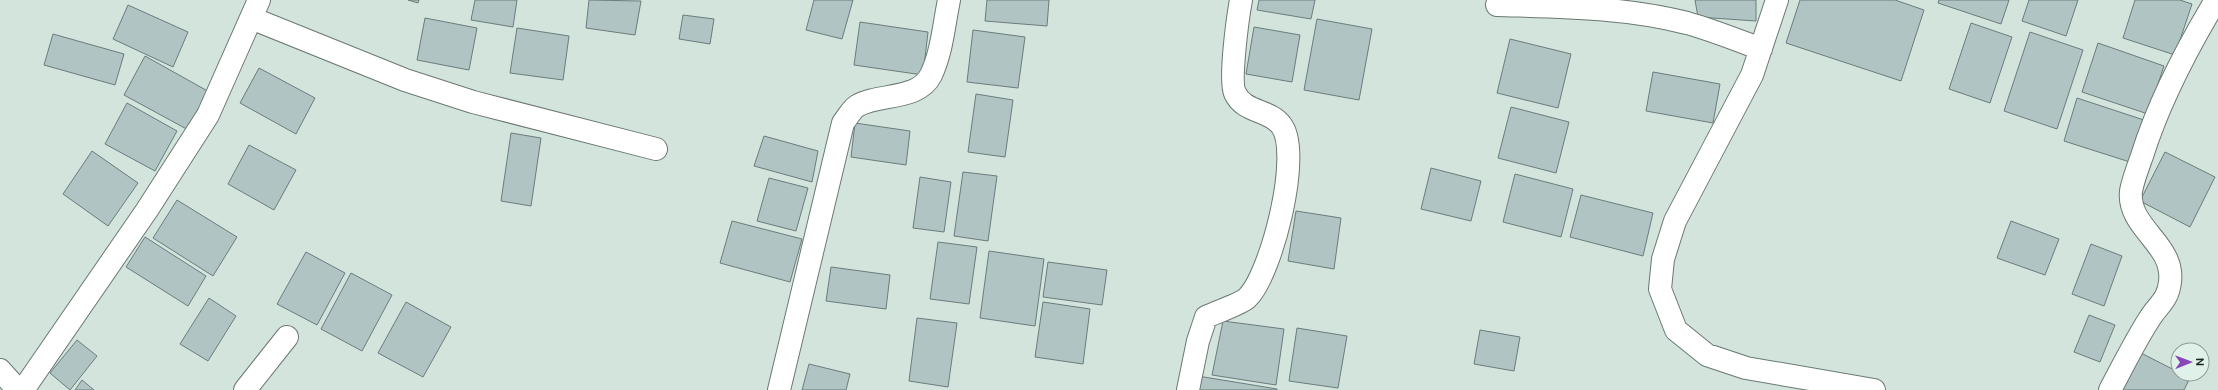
<svg xmlns="http://www.w3.org/2000/svg" width="2218" height="390" font-family="'DM Sans',sans-serif">
<rect width="100%" height="100%" fill="#d3e4dc"/>
<path fill="#b0c4c3" stroke="#6a7d7c" d="M408 0H419L418 3Z
M475 0H517L513 27 471 20Z
M589 0 641 1 635 35 586 28Z
M814 0H853L842 39 806 30Z
M987 0H1049L1047 26 985 21Z
M1259 0H1315L1311 19 1257 10Z
M1695 0H1756V21L1698 17Z
M1800 0H1895L1924 10 1901 81 1786 43Z
M1939 0H2009L2001 24 1938 3Z
M2029 0H2078L2066 36 2022 21Z
M2135 0H2180L2192 4 2175 55 2123 38Z
M128 5 188 32 173 67 113 39Z
M683 15 714 19 710 44 679 39Z
M425 18 477 28 469 70 417 60Z
M1317 19 1372 29 1359 100 1304 90Z
M860 22 928 32 923 75 854 65Z
M1971 23 2012 37 1990 103 1949 89Z
M1254 27 1300 35 1292 82 1246 74Z
M517 28 569 36 563 80 510 73Z
M973 30 1025 37 1018 88 967 82Z
M2030 32 2083 50 2057 129 2004 111Z
M53 34 124 54 115 85 44 65Z
M1510 39 1571 54 1558 108 1497 93Z
M2098 43 2164 66 2148 114 2082 92Z
M145 56 213 94 192 132 124 95Z
M259 68 315 98 296 134 240 103Z
M1653 72 1720 84 1713 123 1646 111Z
M976 94 1013 100 1005 157 968 152Z
M2077 98 2147 121 2133 163 2064 141Z
M127 103 177 131 155 171 105 144Z
M1511 107 1569 122 1556 173 1498 158Z
M855 123 910 131 906 165 851 157Z
M511 133 541 138 531 206 501 201Z
M764 136 818 151 812 182 754 166Z
M249 145 296 170 274 210 228 184Z
M92 151 138 183 108 226 63 194Z
M2165 152 2215 177 2190 227 2140 201Z
M1431 168 1481 181 1471 221 1421 209Z
M963 172 997 176 988 241 954 236Z
M1515 174 1573 189 1561 237 1503 222Z
M920 177 951 182 944 232 913 228Z
M769 178 808 188 796 231 757 221Z
M1581 195 1653 213 1643 256 1570 237Z
M177 200 237 237 213 276 153 238Z
M1296 211 1341 218 1334 269 1288 261Z
M732 221 802 239 790 282 720 263Z
M2011 221 2059 239 2045 275 1997 258Z
M145 237 206 276 188 306 126 267Z
M938 242 977 247 969 304 930 299Z
M2091 244 2122 256 2104 306 2072 294Z
M989 251 1044 259 1035 326 980 318Z
M306 252 345 273 317 325 277 304Z
M1048 262 1107 270 1102 305 1043 297Z
M831 267 890 275 886 309 826 301Z
M351 273 392 295 362 351 321 329Z
M209 298 236 316 208 361 180 344Z
M406 302 451 327 423 377 378 353Z
M1043 302 1090 309 1083 364 1035 357Z
M2089 315 2115 325 2100 362 2074 352Z
M917 318 957 323 948 387 909 381Z
M1223 321 1284 329 1276 385 1212 375Z
M1297 328 1347 336 1338 388 1289 381Z
M1480 330 1520 337 1514 371 1474 364Z
M77 340 97 356 70 390 50 373Z
M2139 352 2190 378 2184 390H2120Z
M809 364 850 374 846 390H802Z
M1198 376 1277 389V390H1196Z
M82 380 94 390H75Z"/>
<g fill="none" stroke-linecap="round" stroke-linejoin="round">
<defs>
<path id="street" d="M1777 0 1752 75 1675 221 1663 259 1660 289 1676 330 1707 355 1746 368 1874 390
M1497 5C1561 7 1624 7 1687 23 1712 30 1737 40 1761 49
M251 18 405 80 473 102 656 149
M23 390 147 210 208 115 259 0
M245 390 287 337
M779 390 843 123C847 118 852 109 857 106 879 93 918 101 931 75 942 52 944 24 949 0
M1188 390 1198 341 1206 317C1216 312 1241 304 1247 298 1271 276 1303 152 1281 125 1269 109 1244 113 1235 93 1229 81 1238 16 1241 0
M2110 390C2123 366 2135 341 2150 318 2159 304 2168 300 2170 282 2175 244 2127 228 2131 191 2133 180 2138 167 2142 156 2159 101 2186 50 2216 0"/>
<path id="secondary" d="M0 370 18 390"/>
</defs>
<use href="#street" stroke="#6a7971" stroke-width="24"/>
<use href="#secondary" stroke="#6a7971" stroke-width="24"/>
<use href="#street" stroke="#fff" stroke-width="22"/>
<use href="#secondary" stroke="#fff" stroke-width="22"/>
</g>
<g transform="translate(2190 362) rotate(89)"><circle r="19" fill="#e0f1e9" stroke="#939f99"/>
<path d="M0-3L7 15L0 10L-7 15Z" fill="#8945b9"/>
<text y="-6" font-size="11" font-weight="bold" text-anchor="middle" fill="#1f2522">N</text>
</g>
</svg>
